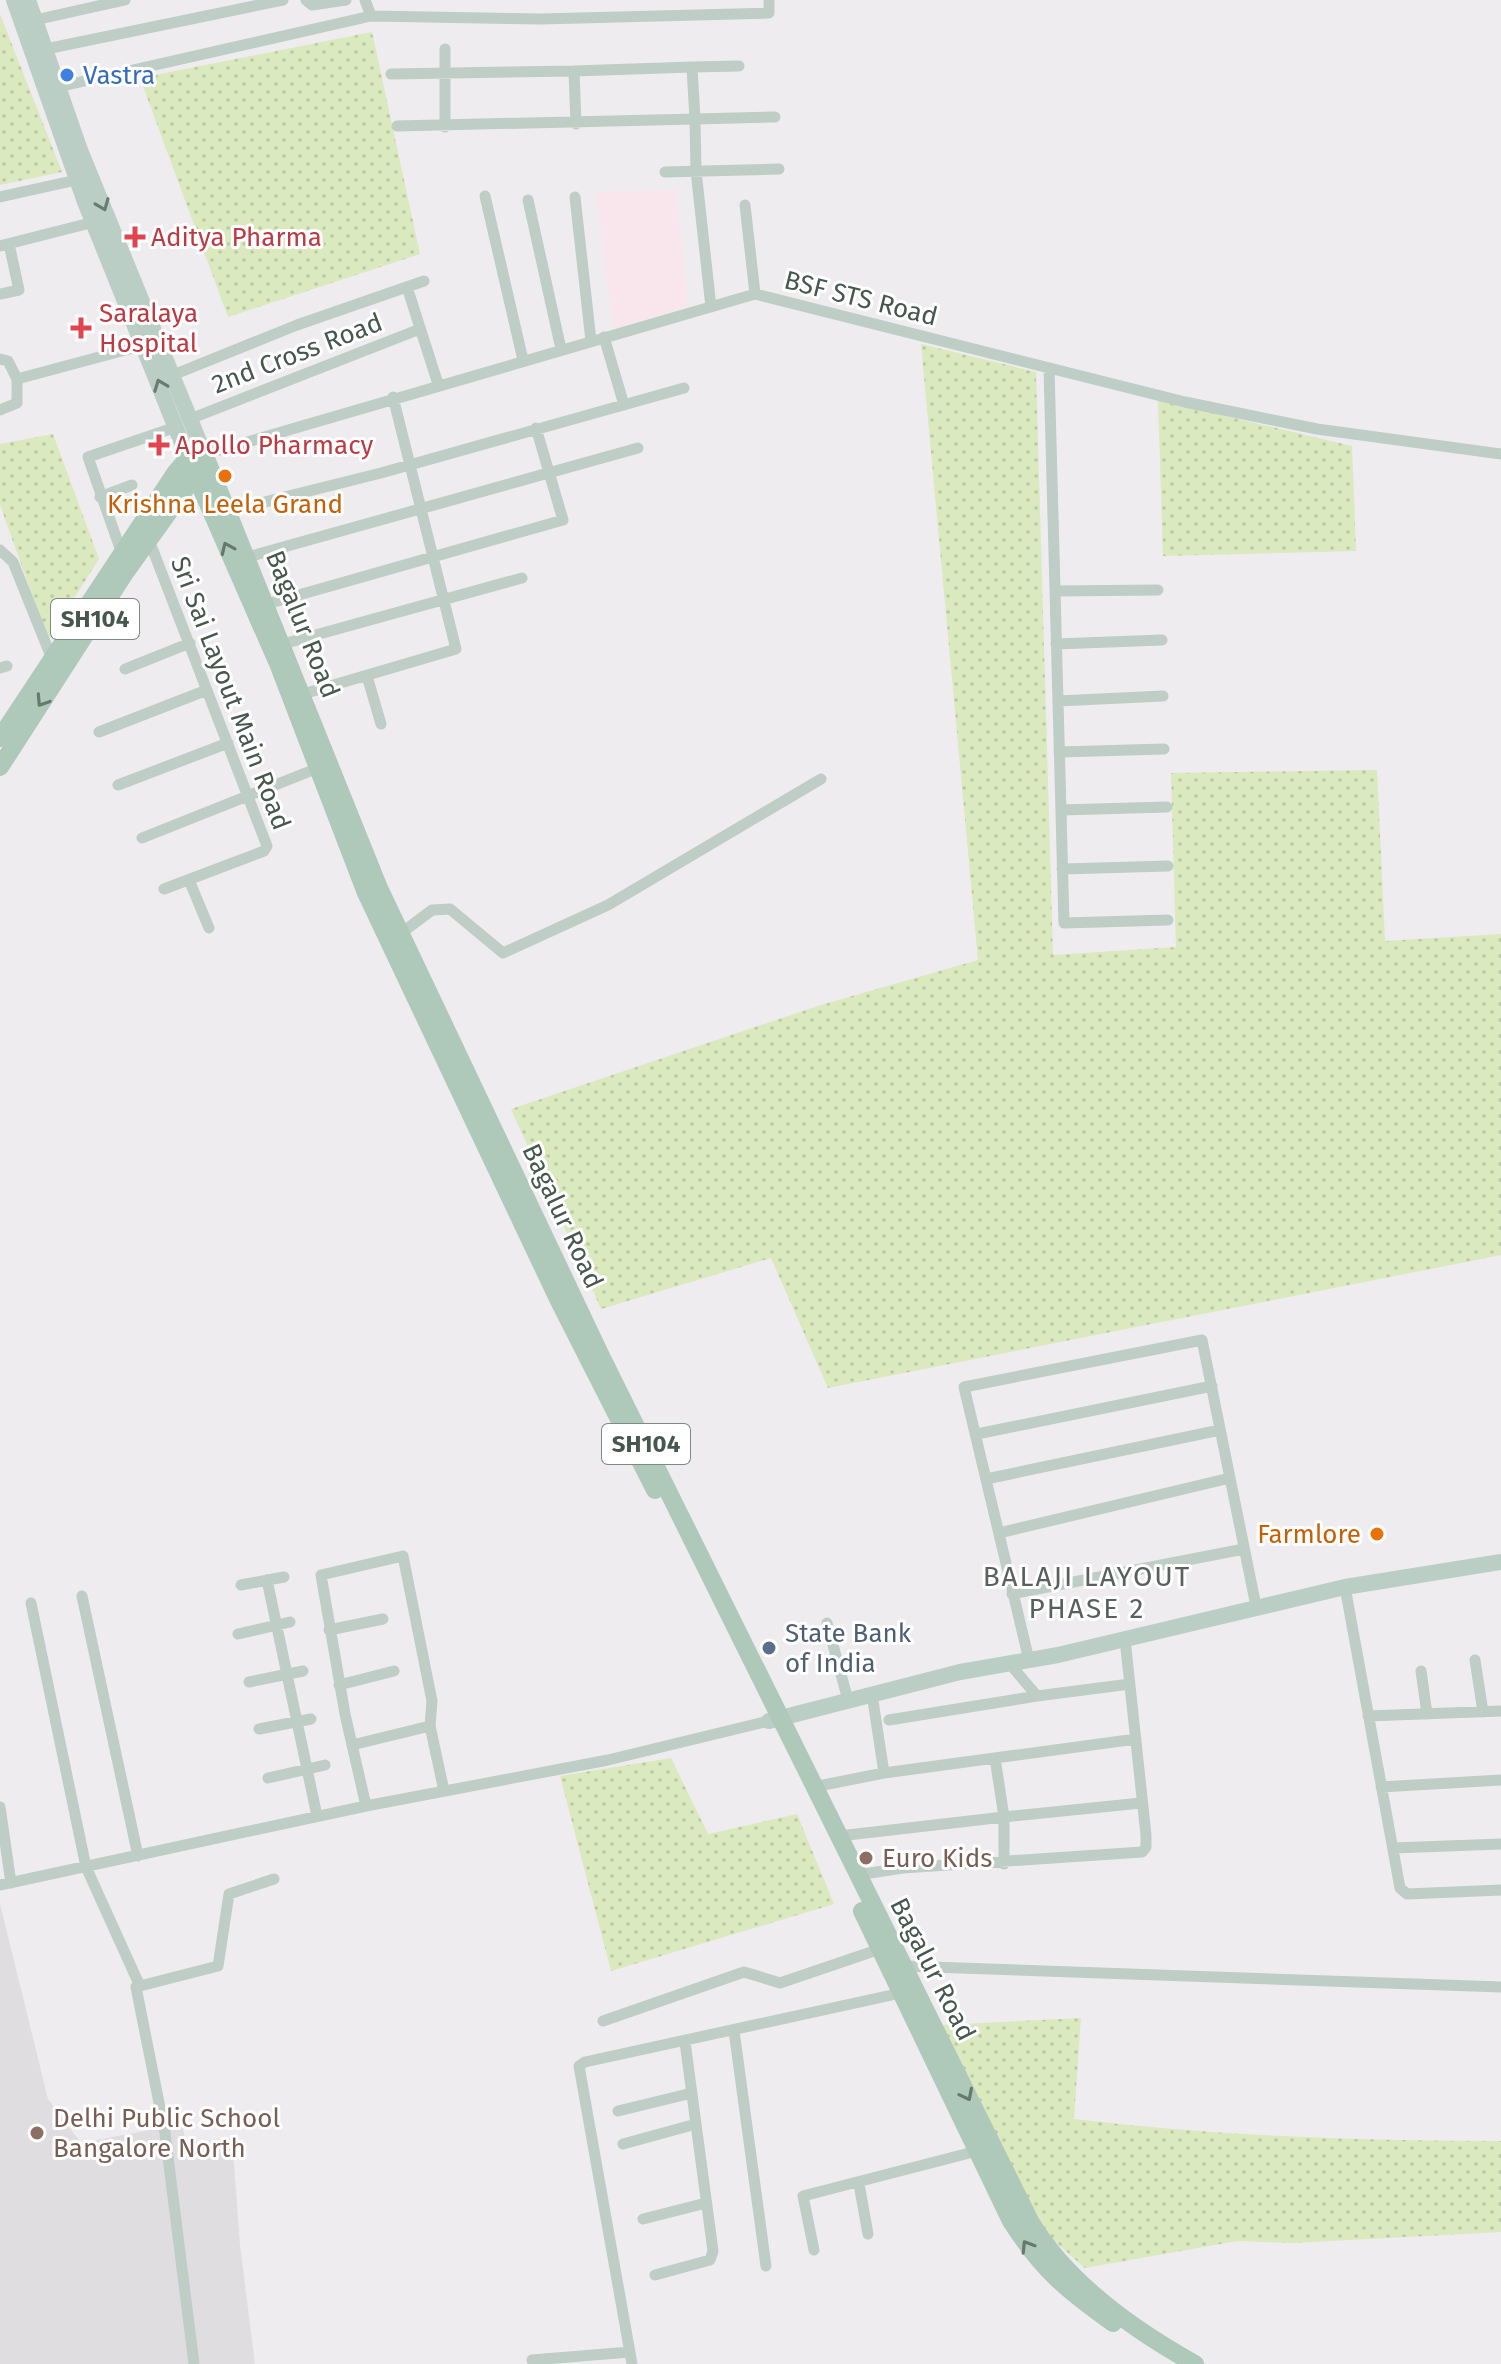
<svg xmlns="http://www.w3.org/2000/svg" width="1501" height="2364" font-family="'Fira Sans',sans-serif">
<defs>
<pattern id="grass-dots" width="8" height="8" patternUnits="userSpaceOnUse" patternTransform="scale(2)"><rect width="8" height="8" fill="#dae9be"/><path d="M2 2h.1M6 6h.1" fill="none" stroke="#bccaa5" stroke-width="1.8" stroke-linecap="round"/></pattern>
</defs>
<rect width="100%" height="100%" fill="#eeecef"/>
<path fill="#f9e6ec" d="M676 190 688 306 613 329 596 192Z"/>
<path fill="#dfdde0" d="M0 1904 48 2099 81 2143 182 2124 186 2143 232 2138 240 2245 255 2364H0Z"/>
<path fill="url(#grass-dots)" d="M0 14 62 172 0 185Z
M372 32 420 254 228 317 140 78Z
M921 344 1036 372 1053 955 1176 947 1171 773 1377 770 1385 941 1501 934V1255L828 1388 771 1258 601 1309 511 1109 821 1005 978 960Z
M1158 400 1352 446 1356 551 1163 556Z
M53 434 99 559 48 639 0 505V444Z
M671 1758 708 1834 797 1814 834 1904 611 1971 560 1776Z
M1081 2018 1074 2119C1217 2136 1358 2141 1501 2141V2232L1293 2243 1237 2241 1085 2268 1045 2233 941 2025Z"/>
<g fill="none" stroke-linecap="round" stroke-linejoin="round">
<path stroke="#becdc5" stroke-width="11" d="M306 0 312 5 346 0
M365 0 371 16 541 19 769 13V0
M35 20 125 0
M46 49 283 0
M445 49V127
M692 67 739 66
M391 74 574 71
M58 87 371 16
M576 124 574 71 692 67 695 119 775 117
M397 126 695 119 696 171 711 307
M665 172 779 169
M485 196 523 360
M0 197 81 179
M575 197 591 341
M528 200 561 349
M745 205 755 294
M0 246 94 222
M407 287 438 384
M0 294 19 290 9 244
M604 337 624 405
M0 359 8 361 17 379 144 345
M1049 368 1064 923 1168 920
M173 375 297 325 424 281
M0 410 17 403V379
M190 419 420 329
M203 451 220 450 755 294 1185 402 1317 429 1501 454
M100 497 132 485
M229 511 381 473 684 388
M149 540 267 846 264 851 164 889
M0 550 13 562 52 659
M122 554 88 457 176 427
M248 557 638 448
M1055 591 1158 590
M267 604 563 520 536 428
M283 644 522 578
M1056 644 1162 640
M0 668 7 666
M125 669 190 643
M367 676 381 724
M303 694 456 649 393 397
M1058 701 1163 696
M99 732 207 690
M1059 752 1164 749
M118 785 228 743
M1061 810 1167 807
M142 838 318 768
M1062 869 1168 866
M189 880 209 928
M400 934 432 910 450 909 503 953 608 905 821 779
M977 1434 1212 1386
M986 1479 1220 1430
M999 1533 1230 1478
M267 1580 317 1816
M241 1585 284 1577
M1345 1587 1400 1888 1407 1894 1501 1890
M1012 1594 1244 1549
M82 1596 138 1856
M31 1603 86 1867 139 1984
M827 1623 848 1700
M329 1630 383 1619
M238 1634 290 1622
M1029 1660 964 1387 1202 1340 1256 1606
M1475 1660 1483 1712
M1009 1663 1037 1696 1130 1684
M1421 1671 1427 1714
M249 1682 303 1671
M339 1685 394 1671
M872 1694 884 1773 1136 1739
M1368 1716 1501 1711
M889 1720 1037 1696
M259 1729 311 1719
M352 1745 430 1726
M995 1758 1004 1817 1141 1803
M268 1778 325 1765
M813 1787 884 1773
M1381 1787 1501 1780
M366 1806 345 1714 321 1575 403 1556 432 1701 430 1726 444 1791
M0 1807 11 1883
M839 1836 1004 1817V1864
M1393 1848 1501 1844
M857 1875 903 1868 1142 1852 1146 1847V1835L1125 1639
M0 1885 366 1806 608 1760 769 1721
M902 1966 1501 1987
M603 2021 744 1972 780 1983 880 1949
M734 2031 766 2266
M618 2111 692 2093
M623 2144 696 2124
M859 2184 868 2234
M643 2219 706 2203
M814 2250 803 2196 981 2150
M655 2275 710 2260 713 2251 685 2042
M532 2360 630 2352
M194 2364 165 2133 136 1987 218 1966 229 1894 274 1879
M632 2364 579 2066 585 2062 901 1993"/>
<path stroke="#bbcec5" stroke-width="16" d="M14 0 85 202 188 458
M28 0 80 150 203 451
M769 1721 960 1672 1058 1655 1345 1587 1501 1562"/>
<path stroke="#aec9ba" stroke-width="18" d="M188 458 279 666 366 893 559 1301 655 1490
M0 738 176 472 188 458 203 451 379 888 601 1356 1030 2221C1067 2283 1132 2329 1195 2364
M0 767 125 573 196 474 204 471
M862 1911 1011 2221C1042 2270 1067 2290 1113 2323"/>
</g>
<defs><path id="oneway-chevron" d="M-2-3.5L2.5 0L-2 3.5" fill="none" stroke-width="1.6" stroke-linecap="round" stroke-linejoin="round" transform="scale(2)"/></defs>
<g stroke="#697b72">
<use href="#oneway-chevron" transform="translate(103 205) rotate(68)"/>
<use href="#oneway-chevron" transform="translate(160 385) rotate(-111)"/>
</g>
<g stroke="#65796e">
<use href="#oneway-chevron" transform="translate(227 548) rotate(-114)"/>
<use href="#oneway-chevron" transform="translate(42 701) rotate(123)"/>
<use href="#oneway-chevron" transform="translate(967 2095) rotate(63)"/>
<use href="#oneway-chevron" transform="translate(1027 2246) rotate(-122)"/>
</g>
<circle fill="#3f7fe0" stroke="#fff" stroke-width="3" cx="67" cy="75" r="8"/>
<g fill="#e0444e" stroke="#fff" stroke-width="3">
<path d="M131 225h8v8h8v8h-8v8h-8v-8h-8v-8h8z"/>
<path d="M77 316h8v8h8v8h-8v8h-8v-8h-8v-8h8z"/>
<path d="M155 433h8v8h8v8h-8v8h-8v-8h-8v-8h8z"/>
</g>
<g fill="#e8710a" stroke="#fff" stroke-width="3">
<circle cx="225" cy="476" r="8"/>
<circle cx="1377" cy="1534" r="8"/>
</g>
<circle fill="#5c6f8a" stroke="#fff" stroke-width="3" cx="769" cy="1648" r="8"/>
<g fill="#8d6e63" stroke="#fff" stroke-width="3">
<circle cx="866" cy="1858" r="8"/>
<circle cx="37" cy="2133" r="8"/>
</g>
<g text-anchor="middle" stroke-width="6" stroke-linejoin="round" paint-order="stroke">
<g fill="#fff" stroke="#7e8983" stroke-width="2">
<rect x="51" y="599" width="88" height="40" rx="6"/>
<rect x="602" y="1424" width="88" height="40" rx="6"/>
</g>
<g font-size="24" font-weight="bold" fill="#46574e">
<text x="95" y="627">SH104</text>
<text x="646" y="1452">SH104</text>
</g>
<g font-size="26" fill="#366cbe" stroke="#fff" text-anchor="start">
<text x="83" y="84">Vastra</text>
</g>
<g font-size="26" fill="#be3a42" stroke="#fff" text-anchor="start">
<text x="151" y="246">Aditya Pharma</text>
<text x="99" y="322">Saralaya<tspan x="99" dy="30">Hospital</tspan></text>
<text x="175" y="454">Apollo Pharmacy</text>
</g>
<g font-size="26" fill="#46574e" stroke="#fff">
<text transform="translate(861 298) rotate(14)" y="9">BSF STS Road</text>
<text transform="translate(297 353) rotate(-21)" y="9">2nd Cross Road</text>
<text transform="translate(303 624) rotate(68)" y="9">Bagalur Road</text>
<text transform="translate(231 693) rotate(69)" y="9">Sri Sai Layout Main Road</text>
<text transform="translate(563 1216) rotate(65)" y="9">Bagalur Road</text>
<text transform="translate(933 1969) rotate(63)" y="9">Bagalur Road</text>
</g>
<g font-size="26" fill="#c56008" stroke="#fff">
<text x="225" y="513">Krishna Leela Grand</text>
<text x="1361" y="1543" text-anchor="end">Farmlore</text>
</g>
<g font-size="26" fill="#4e5e75" stroke="#fff" text-anchor="start">
<text x="785" y="1642">State Bank<tspan x="785" dy="30">of India</tspan></text>
</g>
<g font-size="26" fill="#785e54" stroke="#fff" text-anchor="start">
<text x="882" y="1867">Euro Kids</text>
<text x="53" y="2127">Delhi Public School<tspan x="53" dy="30">Bangalore North</tspan></text>
</g>
<g font-size="28" letter-spacing="2" fill="#59605d" stroke="#fff">
<text x="1087" y="1586">BALAJI LAYOUT<tspan x="1087" dy="32">PHASE 2</tspan></text>
</g>
</g>
</svg>
